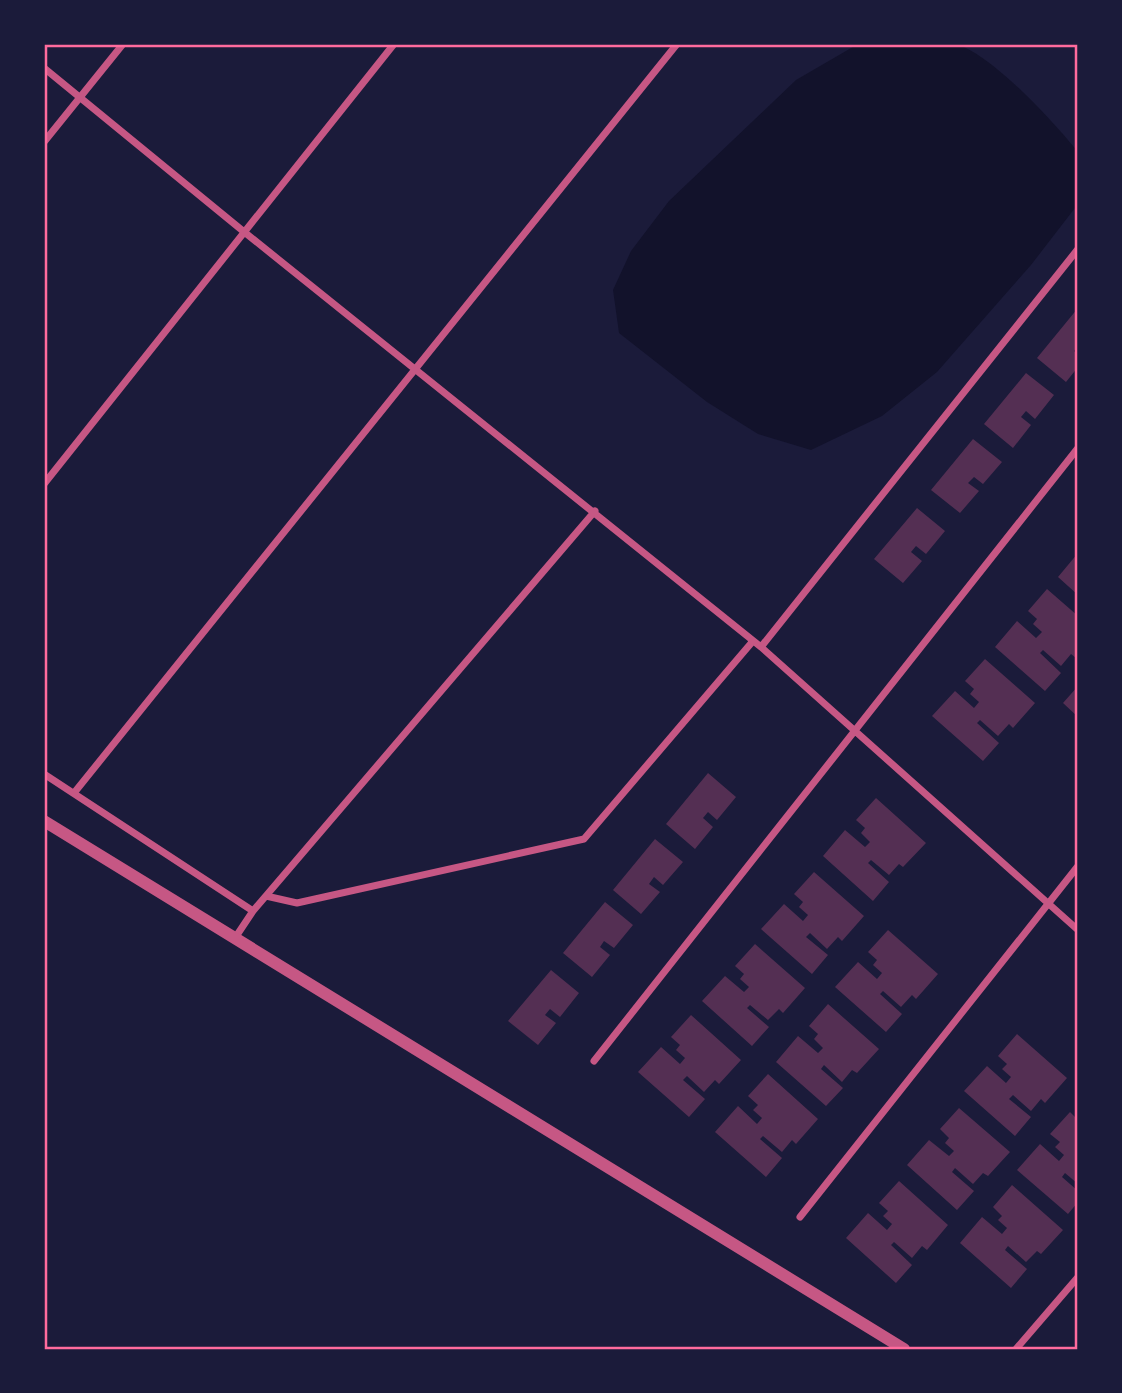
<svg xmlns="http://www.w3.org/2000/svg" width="1122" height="1393" font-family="'Work Sans',sans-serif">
<rect width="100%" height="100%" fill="#1b1b3a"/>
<path fill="#12122b" d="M858 44C877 44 946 39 959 45 995 58 1054 122 1078 152V204L1031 265 937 372 882 416 811 450 758 434 707 402 619 333 613 290 631 251 669 201 796 80Z"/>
<path fill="#542f53" d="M1078 308V346L1074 351 1078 355V367L1066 382 1037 358Z
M1026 373 1054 395 1035 419 1026 411 1021 417 1031 425 1013 448 984 424Z
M973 439 1002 462 983 484 974 477 968 483 979 491 960 513 931 490Z
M917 508 945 531 926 554 916 546 911 552 922 561 903 583 874 559Z
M1078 553V595L1058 577Z
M1047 589 1078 616V655L1076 658 1071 654 1061 666 1043 650 1040 653 1061 673 1045 691 995 647 1017 621 1036 638 1042 632 1033 624 1037 619 1028 611Z
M985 659 1035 703 1013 728 1009 724 998 736 980 720 977 723 999 743 983 761 932 716 955 691 974 708 979 702 970 694 974 689 965 681Z
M1078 686V717L1063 703Z
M708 773 736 797 717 820 708 812 703 818 713 827 695 849 666 824Z
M876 798 926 843 903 867 899 864 889 875 871 860 868 863 889 882 873 901 823 856 845 830 865 847 870 842 861 833 865 828 856 820Z
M655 839 683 862 663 885 654 877 649 884 660 892 641 914 613 890Z
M814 872 864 916 842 941 838 937 827 949 810 933 806 937 828 955 812 974 761 929 784 904 803 921 808 915 799 907 803 902 794 894Z
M605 902 633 925 614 948 604 941 600 947 610 955 592 977 563 953Z
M888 930 938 974 916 999 912 995 901 1007 883 991 880 994 902 1014 886 1032 835 987 858 962 877 979 882 973 873 965 877 960 868 952Z
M755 944 805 988 783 1013 779 1009 768 1020 750 1005 747 1008 769 1027 752 1046 702 1001 725 976 744 992 749 987 740 979 744 974 735 966Z
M551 970 579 993 560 1017 550 1009 545 1015 556 1023 538 1045 508 1021Z
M828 1004 879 1049 857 1073 852 1070 842 1082 824 1065 821 1069 843 1088 826 1106 776 1062 798 1036 818 1053 823 1048 814 1039 818 1034 809 1026Z
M691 1015 741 1060 719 1084 715 1080 704 1092 687 1076 683 1080 705 1099 689 1117 638 1072 661 1047 680 1064 685 1058 676 1050 680 1045 671 1037Z
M1017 1034 1067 1078 1045 1103 1041 1099 1031 1111 1013 1095 1009 1099 1031 1117 1015 1136 964 1091 987 1066 1006 1083 1011 1077 1002 1069 1007 1064 998 1056Z
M768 1074 818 1119 796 1144 792 1140 782 1152 763 1136 760 1139 782 1158 766 1177 715 1132 738 1106 757 1124 762 1118 753 1110 758 1105 748 1096Z
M959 1108 1010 1152 988 1176 983 1173 973 1184 955 1168 952 1172 974 1191 957 1210 907 1165 929 1140 949 1156 954 1151 945 1143 949 1138 940 1129Z
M1070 1112 1078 1120V1184L1065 1173 1062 1177 1078 1191V1202L1068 1214 1017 1170 1040 1144 1059 1161 1064 1155 1055 1147 1060 1142 1050 1134Z
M899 1181 948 1225 927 1250 922 1246 912 1258 894 1242 891 1245 912 1265 896 1283 846 1238 868 1213 887 1230 892 1224 883 1216 888 1211 879 1203Z
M1012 1185 1063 1230 1041 1254 1037 1251 1026 1262 1008 1246 1005 1250 1027 1269 1011 1288 960 1243 982 1217 1002 1234 1007 1228 998 1220 1002 1216 993 1207Z"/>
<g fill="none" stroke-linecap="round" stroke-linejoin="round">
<path stroke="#c65784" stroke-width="7" d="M44 68 243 231 761 647 1078 930
M44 142 123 44
M44 484 394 44
M761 647 1078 249
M44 774 253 911
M74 793 677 44
M266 896 297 903 584 839 753 641
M235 938 253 911 595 511
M594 1061 1078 448
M800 1217 1078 866
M1016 1349 1078 1277"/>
<path stroke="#c65784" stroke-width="12" d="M44 821 904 1349"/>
</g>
<rect width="1122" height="1393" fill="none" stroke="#1b1b3a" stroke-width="91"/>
<rect x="46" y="46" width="1030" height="1302" fill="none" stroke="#ff6b9d" stroke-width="2.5"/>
</svg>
